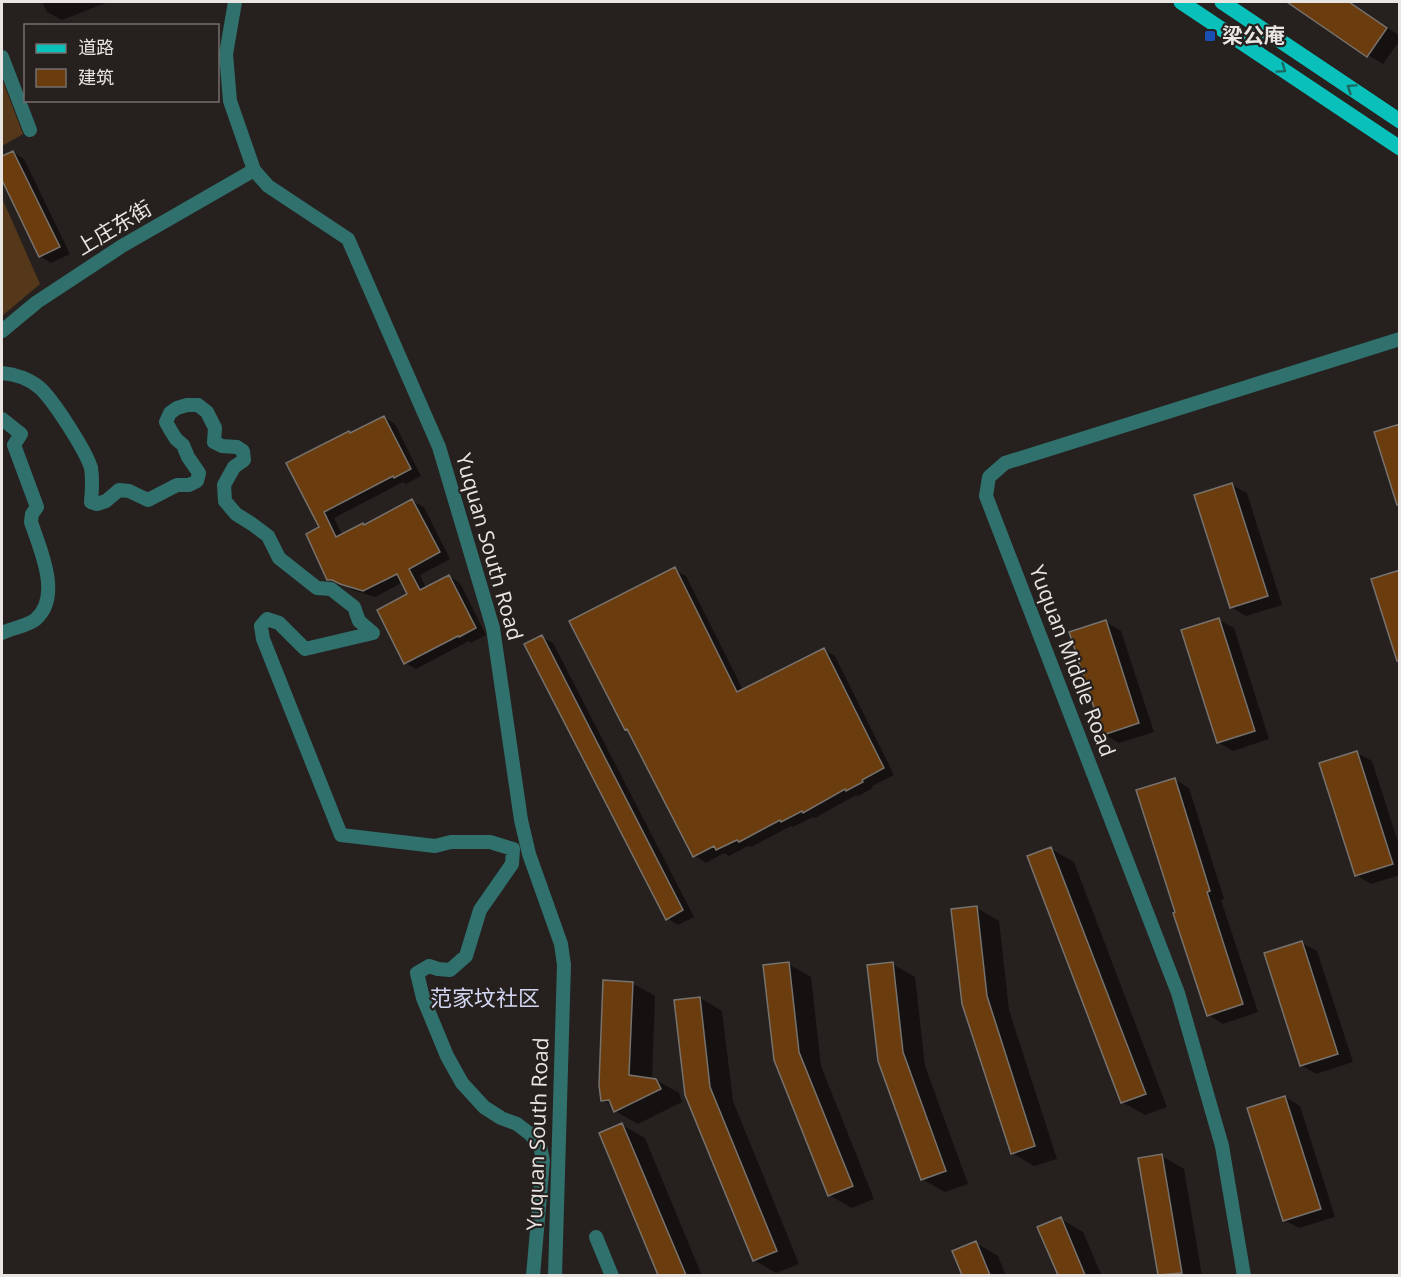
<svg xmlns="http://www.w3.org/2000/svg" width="1401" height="1277" font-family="'Open Sans','Noto Sans SC',sans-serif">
<rect width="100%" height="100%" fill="#26211e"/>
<path fill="#553719" d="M2 79 23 134 2 146Z
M2 198 40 284 2 316Z"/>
<path fill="#0007" d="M42 2H108L62 20 47 12Z
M1289 2H1349L1400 36V40L1383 64 1368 55Z
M13 152 24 159 70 254 51 263 40 256 2 177V158Z
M384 417 395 424 421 476 406 484 403 482 334 518 343 536 364 526 412 501 424 507 450 559 420 575 426 588 449 576 460 583 486 635 471 643 469 641 416 669 405 663 409 594 403 582 375 597 353 590 345 586 339 585 328 579 321 528 288 464Z
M1232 485 1247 493 1282 605 1246 616 1231 607Z
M674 569 686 576 743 690 824 650 835 656 894 775 872 786 873 788 858 796 856 795 815 818 813 817 793 827 791 826 751 847 748 846 729 856 724 853 706 863 695 856 630 731 626 729Z
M1219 620 1234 628 1269 739 1233 751 1218 742Z
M1106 622 1121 631 1154 732 1119 743 1104 734Z
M542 637 553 643 694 917 678 925 667 918Z
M1357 753 1372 761 1400 848V875L1371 884 1356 875Z
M1174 779 1189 788 1224 899 1221 900 1258 1012 1223 1024 1208 1015Z
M1051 849 1074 862 1167 1107 1145 1115 1122 1102Z
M977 908 999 921 1009 1010 1057 1159 1034 1166 1012 1153 963 1004Z
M1302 943 1317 951 1353 1062 1316 1074 1301 1065Z
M788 964 811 977 821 1066 874 1199 852 1208 829 1195 775 1060Z
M892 964 915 977 925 1066 968 1184 945 1192 922 1179 879 1060Z
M632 983 655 996 652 1080H656L679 1093 682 1102 638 1124 615 1111 614 1106 602 1100Z
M700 998 722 1011 733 1101 799 1264 776 1273 754 1260 686 1095Z
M1285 1097 1300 1106 1335 1217 1299 1228 1284 1220Z
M622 1125 645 1138 702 1276H660L601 1134Z
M1162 1156 1184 1169 1202 1276H1160L1140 1159Z
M1061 1219 1083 1232 1102 1276H1060L1039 1227Z
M976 1243 998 1256 1006 1276H964L954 1252Z"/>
<path fill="#6b3d0e" stroke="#77726d" stroke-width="1.5" d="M1287 2H1349L1387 28 1367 57Z
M13 151 60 247 39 257 2 180V156Z
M384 416 411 469 394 478 393 476 324 512 336 537 363 523 364 525 412 499 440 552 409 569 420 590 449 575 476 628 459 637 458 636 404 664 377 610 407 594 397 574 363 591 340 584 332 580H327L306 534 319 527 286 463 349 431 350 433Z
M1400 424V504L1397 505 1374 432Z
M1232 483 1268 596 1230 608 1194 495Z
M675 567 737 692 824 648 884 768 862 780 863 782 846 791 845 789 803 813 802 811 781 822 780 820 739 842 737 840 716 850 714 846 693 857 627 729 625 730 569 621Z
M1400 570V660L1397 661 1371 579Z
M1219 618 1255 731 1217 743 1181 630Z
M1106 620 1139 723 1103 735 1069 632Z
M542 635 683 910 666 920 524 644Z
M1357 751 1393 864 1355 876 1319 763Z
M1175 778 1210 891 1207 892 1243 1004 1207 1016 1173 913 1175 912 1136 790Z
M1051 847 1146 1094 1121 1103 1027 856Z
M977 906 987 996 1035 1146 1011 1154 962 1004 951 909Z
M1302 941 1338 1054 1300 1066 1264 953Z
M789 962 799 1052 853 1186 828 1196 774 1060 763 965Z
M893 962 903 1052 946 1171 921 1180 878 1061 867 965Z
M603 980 633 982 629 1075 656 1079 661 1089 614 1112 609 1100 601 1101 599 1085Z
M700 997 710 1087 777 1251 753 1261 685 1095 674 1000Z
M1285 1096 1321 1209 1283 1221 1247 1108Z
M622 1123 686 1275H658L599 1133Z
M1162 1154 1182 1273 1158 1275 1138 1158Z
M1061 1217 1085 1275H1058L1037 1227Z
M976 1241 990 1275H962L952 1251Z"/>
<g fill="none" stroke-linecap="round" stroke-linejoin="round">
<path stroke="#30716e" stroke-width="14" d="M235 2 226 54 230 101 254 170 268 186 348 239 439 447 493 628 521 820 529 854 561 944 564 965 555 1276
M2 57 30 130
M2 331 37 302 122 246 254 170
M2 373C15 374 30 379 40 388 54 401 86 451 91 468 93 479 92 491 91 502L97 504 106 501 119 490 129 491 148 500 177 485H189L197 481 199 473 188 457 183 445 176 439 171 431 166 422 170 413 177 408 187 405H198L207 412 215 428 214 442 222 446 237 447 243 451 244 460 234 467 224 485 225 501 236 514 252 524 268 536 279 558 317 588 331 589 354 607 359 621 373 633 305 649 279 623 267 619 261 626 263 639 341 835 435 846 451 842H490L513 849 512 864 480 910 466 956 450 970 438 969 429 966 417 973 423 998 447 1056 462 1083 484 1107 501 1118 517 1124 530 1134 540 1145 543 1161 533 1276
M2 419 21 434 14 445 37 507 32 514 31 522C40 549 62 596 36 619 30 625 10 629 2 633
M596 1237 612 1276
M1244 1276 1222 1146 1178 993 986 496 989 477 1005 463 1400 339"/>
<path stroke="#0ac0bb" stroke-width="15" d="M1181 2 1400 148
M1222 2 1400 121"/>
</g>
<defs><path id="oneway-chevron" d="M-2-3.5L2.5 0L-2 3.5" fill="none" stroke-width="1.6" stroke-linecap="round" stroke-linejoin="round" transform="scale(1.5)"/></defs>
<g stroke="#196965">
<use href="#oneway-chevron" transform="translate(1282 69) rotate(34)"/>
<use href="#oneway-chevron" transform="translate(1351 88) rotate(-146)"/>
</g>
<rect fill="#1a4fb4" stroke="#26211e" stroke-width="2" x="1204" y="30" width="12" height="12" rx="3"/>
<g text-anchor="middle" stroke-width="4.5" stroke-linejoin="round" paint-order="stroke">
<g font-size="21" font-weight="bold" fill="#e8e5e3" stroke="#26211e" text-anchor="start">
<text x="1222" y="43">梁公庵</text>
</g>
<g font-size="21" fill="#e8e5e3" stroke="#26211e">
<text transform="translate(114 228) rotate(-31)" y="7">上庄东街</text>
<text transform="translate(489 547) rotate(74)" y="7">Yuquan South Road</text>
<text transform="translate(1072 661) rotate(69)" y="7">Yuquan Middle Road</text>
<text transform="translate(538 1134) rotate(-88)" y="7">Yuquan South Road</text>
</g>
<g font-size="22" fill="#d3d6f3" stroke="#26211e">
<text x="485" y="1006">范家坟社区</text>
</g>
</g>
<rect width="1401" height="1277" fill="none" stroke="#e8e5e3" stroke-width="6"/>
<rect x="24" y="24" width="195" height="78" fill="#26211e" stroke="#746f6d" stroke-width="1.5"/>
<rect x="36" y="44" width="30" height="9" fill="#0ac0bb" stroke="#746f6d" stroke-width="1.5"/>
<text x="78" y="54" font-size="18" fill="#e8e5e3">道路</text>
<rect x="36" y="69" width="30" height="18" fill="#6b3d0e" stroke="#746f6d" stroke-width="1.5"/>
<text x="78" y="84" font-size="18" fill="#e8e5e3">建筑</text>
</svg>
